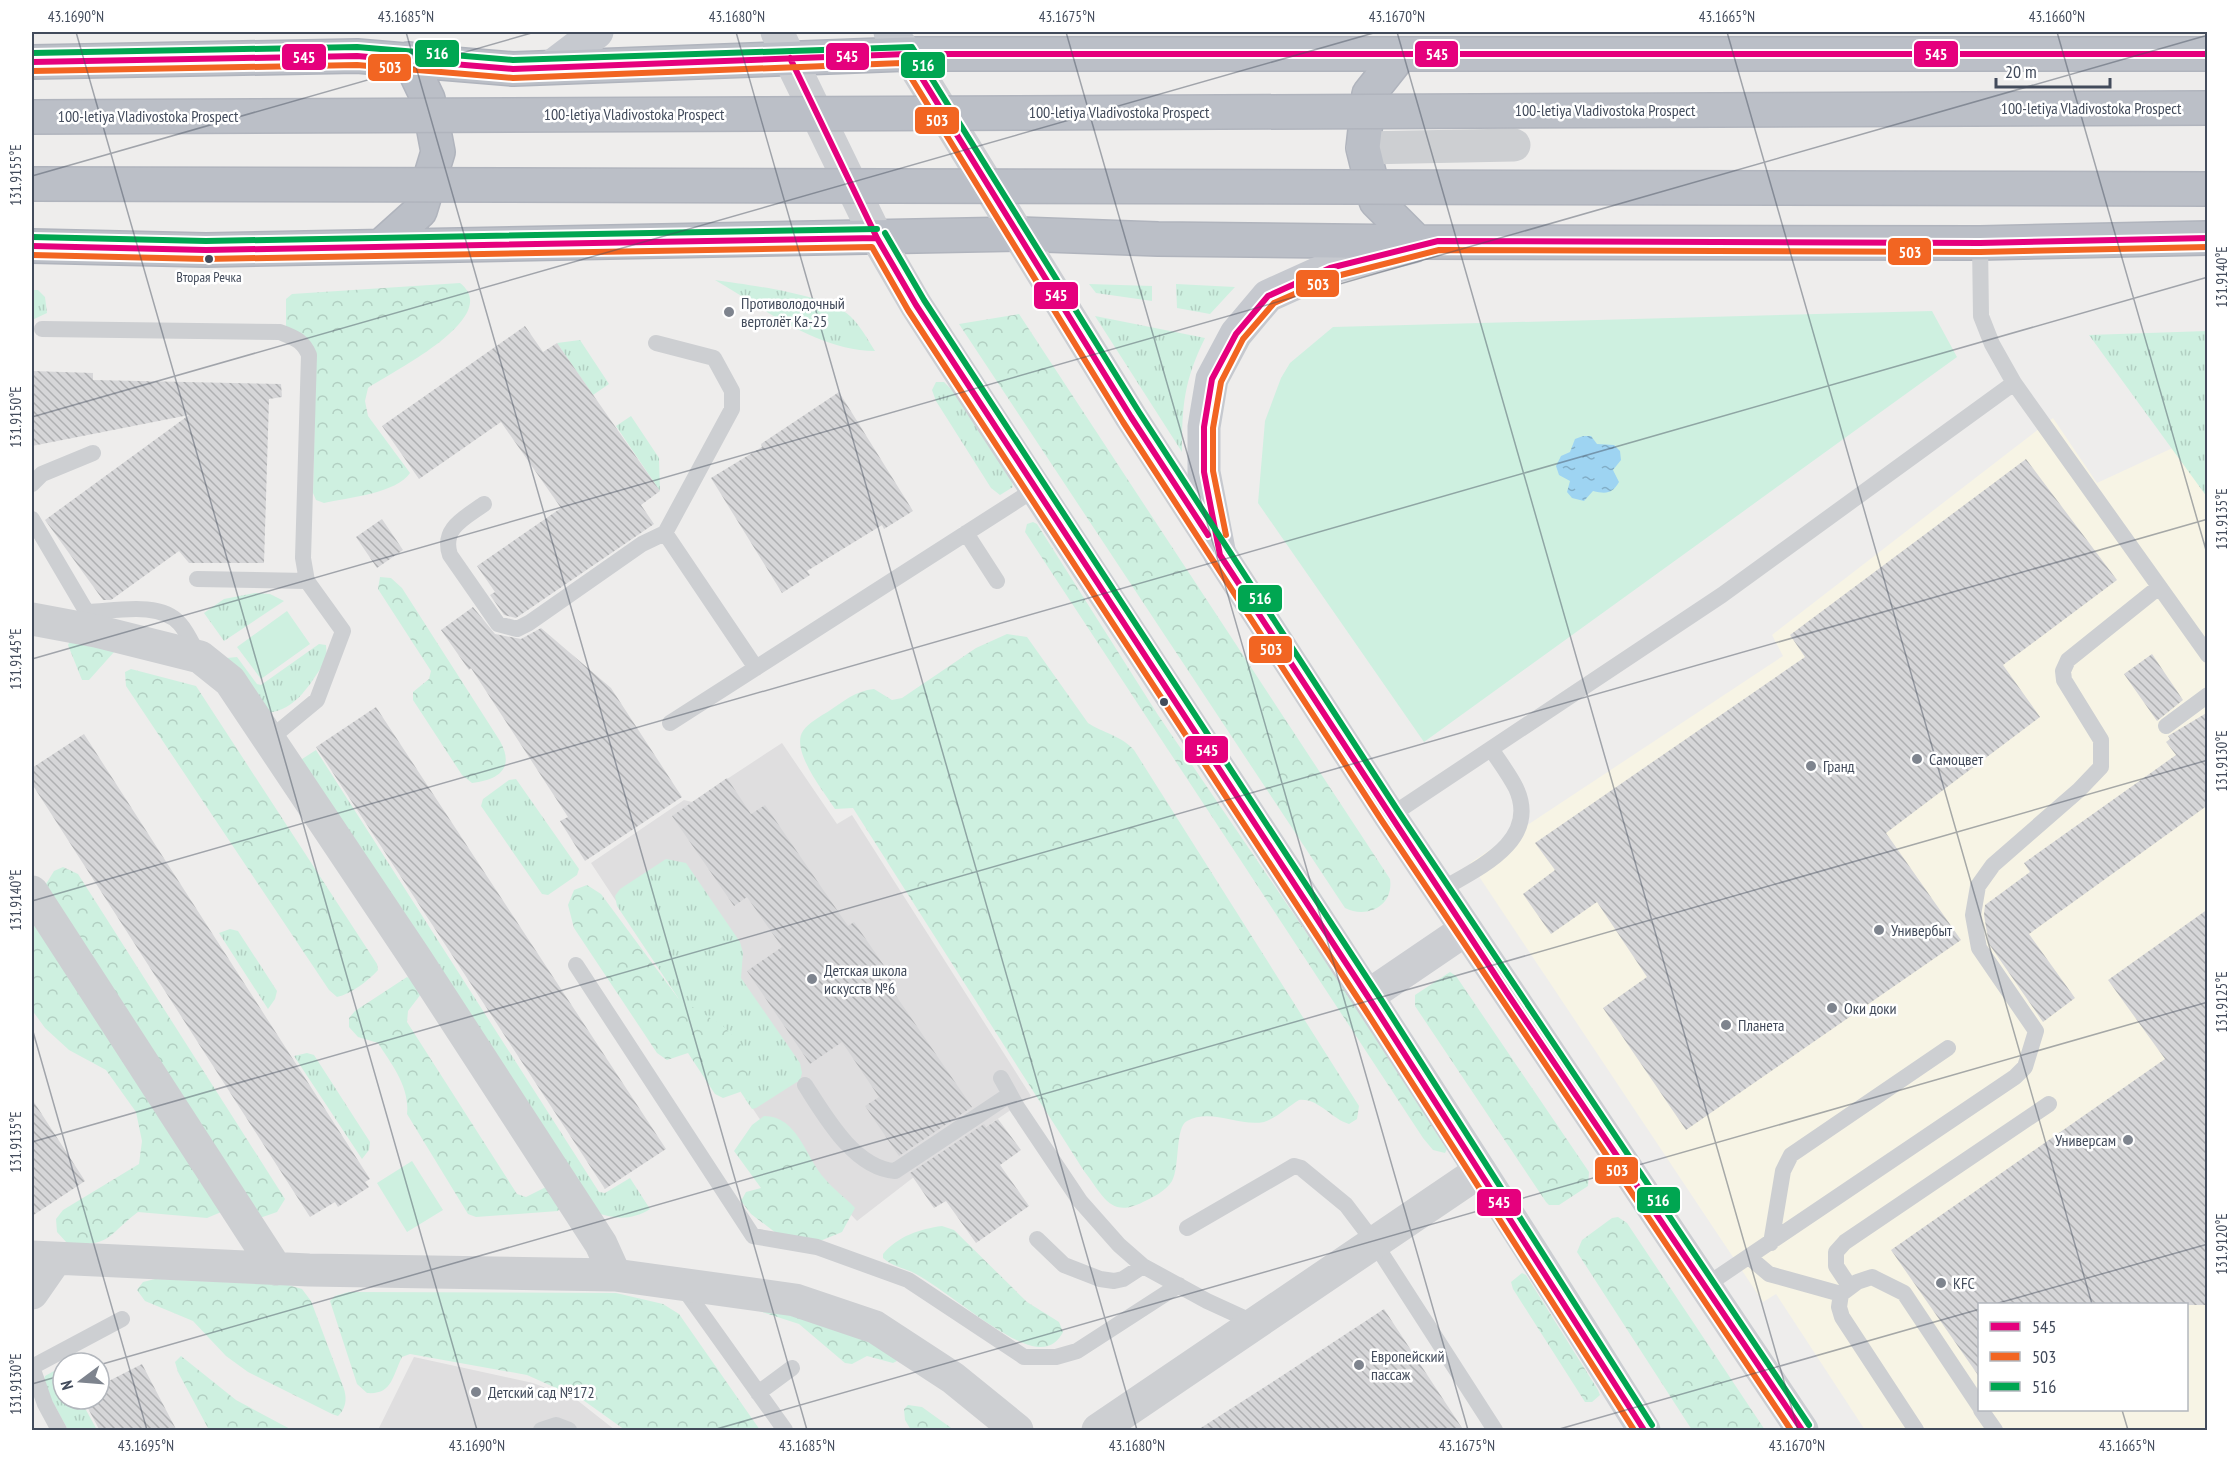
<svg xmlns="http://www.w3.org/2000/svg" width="2239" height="1462" font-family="'PT Sans Narrow',sans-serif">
<defs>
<pattern id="grass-tufts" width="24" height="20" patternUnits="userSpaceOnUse" patternTransform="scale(1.5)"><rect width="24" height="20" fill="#cef0e0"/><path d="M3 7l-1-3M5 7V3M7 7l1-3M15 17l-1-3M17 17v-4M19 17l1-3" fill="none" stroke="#b2cfc2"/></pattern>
<pattern id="forest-crowns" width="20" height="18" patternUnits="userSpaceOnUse" patternTransform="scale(1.5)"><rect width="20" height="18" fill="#cef0e0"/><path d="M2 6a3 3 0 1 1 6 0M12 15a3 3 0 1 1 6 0" fill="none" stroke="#b2cfc2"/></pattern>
<pattern id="water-ripples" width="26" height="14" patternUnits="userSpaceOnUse" patternTransform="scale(1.5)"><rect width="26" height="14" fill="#9ed4f2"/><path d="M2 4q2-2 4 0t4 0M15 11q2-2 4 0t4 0" fill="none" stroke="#82aec7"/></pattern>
<pattern id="building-back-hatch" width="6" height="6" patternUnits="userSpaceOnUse" patternTransform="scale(1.5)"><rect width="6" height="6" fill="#d6d6d8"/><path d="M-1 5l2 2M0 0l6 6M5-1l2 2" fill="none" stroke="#afb0b2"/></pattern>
</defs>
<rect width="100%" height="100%" fill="#eeedec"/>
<path fill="#f7f4e5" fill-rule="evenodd" d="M2053 418 2097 483 2207 432V1430H1865L1776 1294 1763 1302 1470 863 1783 656 1772 635ZM1980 1304H2186V1410H1980Z"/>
<path fill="#dfdedf" d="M782 743 837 824 852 815 1031 1096 923 1170 857 1221 759 1118 591 863 684 800 692 802Z
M414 1357 533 1383 577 1400 615 1430H378Z"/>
<path fill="url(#grass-tufts)" d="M715 280C748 285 826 294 850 316 860 325 868 340 875 351 815 350 765 309 715 280Z
M1089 284 1152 286V301L1096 293Z
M1176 284 1235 287 1210 314 1177 308Z
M32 290H38L45 297 47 313 32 320Z
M1095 316 1205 338C1184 381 1182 405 1182 452Z
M2207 331H2208L2207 497 2089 335Z
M580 340 609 384 593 395 557 343Z
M936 382H944L954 392 1011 478 1013 487 1000 495 991 488 936 401 932 390Z
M631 416 659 458 660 491 616 426Z
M255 593 270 594 284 601 224 641 204 613 224 599Z
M319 644 326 645 327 659C311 682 297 711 266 713L227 658 237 657 257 684 261 685Z
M316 750 599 1192 605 1193 630 1178 650 1209C631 1221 614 1219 594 1212L299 761Z
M516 779 579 869 577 875 548 895 542 894 481 806 483 799 509 780Z
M666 859 686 863 740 942 743 953 741 978 800 1063 802 1073 800 1080 756 1108 752 1109 617 906 615 896 620 889Z
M230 929 238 931 277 991 275 999 268 1009 219 933Z
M307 1053 314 1055 370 1142 369 1150 362 1159 294 1056Z
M54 1371 60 1372 63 1375V1399H80L97 1430H68L43 1384 45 1376Z"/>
<path fill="url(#forest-crowns)" d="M460 283C504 317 392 372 368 388L365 401 368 416 410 473C397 493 347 498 324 503L316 500 313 493 316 362 286 331V299L292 294Z
M1019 314 1390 879C1394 906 1367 919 1345 908L959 324Z
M1033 522 1037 524 1158 715 1357 1007 1447 1149 1445 1153 1433 1150 1423 1138 1025 532 1027 524Z
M380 577 391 578 402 588 500 741C515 768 499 780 472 783L462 775 413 700V692L429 679 431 671 378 589Z
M1007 634 1027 637 1088 723C1103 733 1122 736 1134 750L1359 1106 1357 1119 1349 1124C1331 1119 1319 1098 1299 1100 1289 1106 1275 1119 1264 1122 1239 1127 1211 1108 1187 1121 1175 1127 1180 1167 1172 1181 1167 1190 1152 1198 1143 1202 1110 1219 1103 1195 1084 1171L853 808 835 809C824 792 790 750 803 731 808 723 821 716 829 711 844 701 855 691 874 689L892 700 902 698 976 648Z
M70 641 114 652 89 680H82L68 645Z
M131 669 196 686 377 964 378 970C369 980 351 994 337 997L329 990 126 686 125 672Z
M63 867 78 874 285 1199 277 1212 254 1220 46 884 54 871Z
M587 885 601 894 678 998 723 1026 741 1045 749 1065 748 1082 740 1092 723 1098 715 1094 688 1053 667 1060 657 1053 574 928 568 905 574 890Z
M32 904 226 1210 207 1218 138 1212C106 1236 112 1247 67 1243L57 1232 56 1219 63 1210 139 1164 142 1141 136 1112 106 1070 69 1050 45 1028 32 1010Z
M1450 972 1456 976 1589 1172 1588 1186 1559 1205H1549L1546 1202 1415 1006V995Z
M407 977 418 984 421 994 408 1011 407 1022 517 1194 526 1197 546 1187 562 1204 558 1211 476 1217 468 1214 407 1114C410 1087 392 1065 378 1043L358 1037 349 1027V1018L355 1011Z
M764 1116C798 1116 805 1157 825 1179 834 1190 846 1198 855 1208L842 1232 820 1241 776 1233 751 1214 741 1201 746 1192 761 1188 734 1151 752 1125Z
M1618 1217 1627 1223 1765 1430H1692L1577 1252 1582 1240 1612 1218Z
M942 1226 954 1230 1027 1302 1059 1322 1063 1332C1058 1342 1050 1348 1038 1347 1008 1345 946 1290 916 1274 905 1268 893 1267 883 1258V1254C898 1236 920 1229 942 1226Z
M1522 1273 1526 1275 1598 1390 1600 1395 1592 1402H1585L1513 1289 1511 1282Z
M155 1279 288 1285 302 1289 311 1301 344 1389C347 1399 346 1408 338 1416L332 1414 248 1372 226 1356 193 1321 145 1301 137 1290 143 1282Z
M349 1292 616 1293 663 1304 679 1314 760 1430H625L583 1400 527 1375 410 1354 402 1357C392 1377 392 1395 367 1393L357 1384 330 1301 335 1296Z
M725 1295 871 1337 897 1361 893 1363 867 1356 852 1364 845 1363 799 1324 753 1309Z
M181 1356 236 1400 292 1430H209L178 1372 175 1362Z
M908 1405 922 1407 954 1430H911L905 1420 904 1409Z"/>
<path fill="#cef0e0" d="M1932 311 1957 357 1424 742 1258 503 1265 421 1281 378 1290 363 1333 327Z
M287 611 310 644 261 679 237 647Z
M412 1161 443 1210 407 1232 377 1183Z"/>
<path fill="url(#water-ripples)" d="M1583 436H1591L1597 444 1614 445 1620 451 1621 460 1613 470 1619 482C1612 494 1606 494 1593 491L1584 501 1572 498 1567 492 1570 481 1559 475 1556 466 1561 456 1570 452 1575 439Z"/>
<path fill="url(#building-back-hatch)" d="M525 326 543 352 557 343 660 491 641 505 654 524 516 618 504 615 490 595 495 592 477 566 561 508 501 422 419 479 382 426Z
M32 371 93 373V380L281 384 282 397 269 399 264 563H189L179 551 111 600H103L45 520 189 415 32 446Z
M839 392 913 511 884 529 882 525 807 571 810 575 782 593 711 478 762 447 761 444Z
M2026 459 2117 580 2003 665 2040 717 1886 833 1961 940 1686 1130 1603 1008 1647 977 1597 902 1551 934 1523 894 1555 870 1535 843 1805 657 1790 635Z
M382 519 403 550 377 568 356 537Z
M473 607 495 634 521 639 541 628 611 688 682 797 585 861 560 821 568 817 471 668 469 670 441 630Z
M2152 654 2183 700 2157 721 2124 674Z
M376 707 666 1149 605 1189 316 747Z
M2208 712V805L2029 934 2075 998 2043 1022 1989 944 1984 915 1985 905 2030 872 2024 863 2176 755 2166 742 2170 739 2168 736Z
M84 734 370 1179 365 1182 369 1187 338 1207 335 1202 310 1217 32 784V768Z
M727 778 751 814 765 805 848 926 854 922 894 980 888 984 972 1107 899 1156 865 1106 879 1097 842 1042 810 1064 747 971 782 947 747 897 734 906 672 816Z
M2208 909V1305H1980V1378L1891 1250 2165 1059 2108 980Z
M32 1099 85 1181 32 1216Z
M998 1119 1021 1150 1000 1165 1029 1206 976 1243 946 1201 934 1208 910 1173 984 1124 986 1127Z
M1384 1309 1464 1431H1196L1271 1383Z
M142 1364 177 1431H100L83 1399H99V1386Z"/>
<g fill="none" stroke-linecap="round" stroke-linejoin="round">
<defs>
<path id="highway" d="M1400 55 1369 94 1363 148 1376 201 1417 242
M32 62 357 56 513 69 907 54H2208
M32 246 206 250 1019 234 1158 239 1417 242 1980 243 2208 238
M381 246 420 211 438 152 428 99 409 59"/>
</defs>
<use href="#highway" stroke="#b0b4bd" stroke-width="36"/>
<path stroke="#cdcfd2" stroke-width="16" d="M1980 243 1981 316 1992 344 2014 383 2208 655
M42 329 280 332C294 338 303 340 309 355L303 558 307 581 343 631 317 700 271 738
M656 343 714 358 732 391V409L665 533
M32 484 42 474 93 453
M484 504C465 518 441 528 450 555L498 624 517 629 529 623 642 544 665 533 756 668
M32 519 92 621
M966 533 997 581
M197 579 307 581
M89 612C115 611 161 601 180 624 188 633 193 646 199 656
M670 723 1035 489
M2166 726 2208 695
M1390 816 1722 595 2014 383
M1439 891C1476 869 1541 842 1516 788 1509 774 1499 761 1491 749
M576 965 753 1236 817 1247 908 1280 1024 1357H1056L1077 1351 1179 1285
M1001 1078 1017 1107 1080 1201 1119 1245 1143 1266 1207 1301 1255 1323
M805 1085C825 1116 854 1168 895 1171L1009 1095
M1187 1228 1294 1166 1301 1168 1346 1205 1374 1242 1495 1430
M1037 1239 1064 1265 1100 1279 1114 1281 1123 1279 1143 1266
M1771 1243 1783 1171 1791 1155 1948 1048
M1749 1257 1769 1274 1841 1294
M682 1286 785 1430
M1705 1286 2015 1077 2025 1067 2036 1031 1979 948 1973 915 1978 886 1993 865 2079 790 2101 767V740L2064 680 2063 671 2068 660 2159 587
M1850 1287 1836 1266V1252L1845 1242 2049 1104
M758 1393 792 1368
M1981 1410 1995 1430
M59 1430 45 1404 32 1367 122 1319
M541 1430 556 1425 569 1430
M1916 1430 1842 1317 1839 1307 1841 1294 1857 1282 1872 1277 1904 1293 1980 1407"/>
<path stroke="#cdcfd2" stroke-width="33" d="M1363 148 1514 145
M32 619 96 631 200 657 230 681 416 959 601 1244 615 1275
M32 892 276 1269
M32 1257 309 1270 615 1275 795 1300 875 1327 953 1378 1017 1430
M32 1293 55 1260
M1098 1430 1480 1171"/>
<path stroke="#ccced2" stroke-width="33" d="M777 32 877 238 916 305C1159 680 1408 1051 1644 1430
M907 54 1131 417 1390 816 1802 1430
M1368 996 1465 930"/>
<path stroke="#c6c9cf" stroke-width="33" d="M890 32 907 54
M551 67 597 32
M1220 555 1204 472V427L1212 379 1236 334 1268 296 1330 268 1414 247"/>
<use href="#highway" stroke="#bbbfc7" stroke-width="33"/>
<defs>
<path id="highway-bridge" d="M32 117 2208 108
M32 184 2208 189"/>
</defs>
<use href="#highway-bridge" stroke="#b0b4bd" stroke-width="36" stroke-linecap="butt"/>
<use href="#highway-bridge" stroke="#bbbfc7" stroke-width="33"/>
<defs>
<path id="bus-1" d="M907 54 1131 417 1208 535
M790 58 877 238 916 305 1374 1006 1644 1430
M32 62 357 56 513 69 907 54H2208
M32 246 206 250 877 238
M1802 1430 1507 993 1220 555 1204 472V427L1212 379 1236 334 1268 296 1330 268 1438 241 1980 243 2208 238"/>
<path id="bus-2" d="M32 71 357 65 513 78 902 63 1123 422 1382 821 1791 1430
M32 255 206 259 872 247 908 310 1366 1011 1634 1430
M1226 535 1213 471V428L1221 382 1243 339 1274 303 1333 277 1439 250 1980 252 2208 247"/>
<path id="bus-3" d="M32 53 357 47 513 60 912 47 1139 412 1398 811 1809 1425
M885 233 924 300 1382 1001 1652 1425
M32 237 206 241 877 229"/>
</defs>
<use href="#bus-1" stroke="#fff" stroke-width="10"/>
<use href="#bus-2" stroke="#fff" stroke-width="10"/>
<use href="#bus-3" stroke="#fff" stroke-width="10"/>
<use href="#bus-1" stroke="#e5007d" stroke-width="6"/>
<use href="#bus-2" stroke="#f26522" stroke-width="6"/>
<use href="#bus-3" stroke="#00a651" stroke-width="6"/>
</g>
<path fill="none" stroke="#424b5b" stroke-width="1.5" stroke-opacity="0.45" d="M76 32 477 1430M406 32 807 1430M736 32 1137 1430M1066 32 1468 1430M1397 32 1798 1430M1727 32 2092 1304M2057 32 2208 557M32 176 535 32M32 417 1377 32M32 659 2208 35M32 901 2208 277M32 1028 147 1430M32 1142 2208 519M1995 1304 2208 1244M99 1365 2208 760M32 1384 63 1375M2122 1410 2128 1430M713 1430 2208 1002M1556 1430 1980 1309"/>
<g fill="#424b5b" stroke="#fff" stroke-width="2">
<circle cx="209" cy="259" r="5"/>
<circle cx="1164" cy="702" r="5"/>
</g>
<g fill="#7e848e" stroke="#fff" stroke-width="2">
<circle cx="729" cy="312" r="6"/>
<circle cx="1917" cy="759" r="6"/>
<circle cx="1811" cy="766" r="6"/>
<circle cx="1879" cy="930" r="6"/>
<circle cx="812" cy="979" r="6"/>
<circle cx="1832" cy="1008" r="6"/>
<circle cx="1726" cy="1025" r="6"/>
<circle cx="2128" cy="1140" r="6"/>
<circle cx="1941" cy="1283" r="6"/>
<circle cx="1359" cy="1365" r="6"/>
<circle cx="476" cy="1392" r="6"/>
</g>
<g text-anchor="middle" stroke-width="5" stroke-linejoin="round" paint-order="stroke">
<g font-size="14" fill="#424b5b" stroke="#fff">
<text x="209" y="282">Вторая Речка</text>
</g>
<g font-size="16" fill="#424b5b" stroke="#fff">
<text x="2091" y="114">100-letiya Vladivostoka Prospect</text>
<text x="1605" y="116">100-letiya Vladivostoka Prospect</text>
<text x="1119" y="118">100-letiya Vladivostoka Prospect</text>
<text x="634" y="120">100-letiya Vladivostoka Prospect</text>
<text x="148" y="122">100-letiya Vladivostoka Prospect</text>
</g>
<g font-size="16" fill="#424b5b" stroke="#fff" text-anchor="start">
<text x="741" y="309">Противолодочный<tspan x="741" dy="18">вертолёт Ка-25</tspan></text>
<text x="1929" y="765">Самоцвет</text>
<text x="1823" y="772">Гранд</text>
<text x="1891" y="936">Универбыт</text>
<text x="824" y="976">Детская школа<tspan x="824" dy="18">искусств №6</tspan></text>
<text x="1844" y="1014">Оки доки</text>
<text x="1738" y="1031">Планета</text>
<text x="2116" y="1146" text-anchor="end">Универсам</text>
<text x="1953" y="1289">KFC</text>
<text x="1371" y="1362">Европейский<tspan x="1371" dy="18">пассаж</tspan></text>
<text x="488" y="1398">Детский сад №172</text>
</g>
</g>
<g stroke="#fff" stroke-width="2">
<rect x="414" y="39" width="46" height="29" rx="6" fill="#00a651"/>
<rect x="1414" y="40" width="45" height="28" rx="6" fill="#e5007d"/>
<rect x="1913" y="40" width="46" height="28" rx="6" fill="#e5007d"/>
<rect x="825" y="42" width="45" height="29" rx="6" fill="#e5007d"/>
<rect x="281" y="43" width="46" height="28" rx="6" fill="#e5007d"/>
<rect x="900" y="51" width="46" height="28" rx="6" fill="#00a651"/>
<rect x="367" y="53" width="45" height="29" rx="6" fill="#f26522"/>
<rect x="914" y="106" width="46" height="29" rx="6" fill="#f26522"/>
<rect x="1887" y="237" width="45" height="29" rx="6" fill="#f26522"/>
<rect x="1295" y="269" width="45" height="29" rx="6" fill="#f26522"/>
<rect x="1033" y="281" width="46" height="29" rx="6" fill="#e5007d"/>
<rect x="1237" y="584" width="46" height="29" rx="6" fill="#00a651"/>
<rect x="1248" y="635" width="45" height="29" rx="6" fill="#f26522"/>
<rect x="1184" y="735" width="45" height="29" rx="6" fill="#e5007d"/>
<rect x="1594" y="1156" width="45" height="29" rx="6" fill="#f26522"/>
<rect x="1636" y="1186" width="45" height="28" rx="6" fill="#00a651"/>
<rect x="1476" y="1188" width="46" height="29" rx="6" fill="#e5007d"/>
</g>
<g font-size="16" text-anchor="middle" font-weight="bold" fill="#fff">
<text x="437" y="59">516</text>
<text x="1437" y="60">545</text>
<text x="1936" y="60">545</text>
<text x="847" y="62">545</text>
<text x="304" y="63">545</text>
<text x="923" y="71">516</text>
<text x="390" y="73">503</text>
<text x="937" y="126">503</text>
<text x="1910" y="258">503</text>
<text x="1318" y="290">503</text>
<text x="1056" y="301">545</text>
<text x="1260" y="604">516</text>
<text x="1271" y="655">503</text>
<text x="1207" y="756">545</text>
<text x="1617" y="1176">503</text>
<text x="1658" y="1206">516</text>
<text x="1499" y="1208">545</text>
</g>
<rect width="2239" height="1462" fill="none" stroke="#ffffff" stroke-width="66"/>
<rect x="1978" y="1303" width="210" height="108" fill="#ffffff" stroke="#b3b7bd" stroke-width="1.5"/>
<rect x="1990" y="1322" width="30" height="9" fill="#e5007d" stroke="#b3b7bd" stroke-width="1.5"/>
<text x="2032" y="1333" font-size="18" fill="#424b5b">545</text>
<rect x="1990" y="1352" width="30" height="9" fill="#f26522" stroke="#b3b7bd" stroke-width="1.5"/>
<text x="2032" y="1363" font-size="18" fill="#424b5b">503</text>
<rect x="1990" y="1382" width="30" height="9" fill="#00a651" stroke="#b3b7bd" stroke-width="1.5"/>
<text x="2032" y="1393" font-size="18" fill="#424b5b">516</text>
<g transform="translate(81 1381) rotate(254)"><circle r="28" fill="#ffffff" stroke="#b3b7bd" stroke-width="1.5"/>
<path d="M0-4.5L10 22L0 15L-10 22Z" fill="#7e848e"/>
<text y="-9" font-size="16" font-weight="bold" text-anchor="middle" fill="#424b5b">N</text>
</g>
<path d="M1996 78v9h114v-9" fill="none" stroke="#424b5b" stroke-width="3"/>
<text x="2005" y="78" font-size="18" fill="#424b5b" stroke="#ffffff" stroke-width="4.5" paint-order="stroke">20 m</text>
<rect x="33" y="33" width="2173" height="1396" fill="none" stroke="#424b5b" stroke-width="2"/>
<g font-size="15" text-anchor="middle" fill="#424b5b">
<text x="76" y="22">43.1690°N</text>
<text x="406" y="22">43.1685°N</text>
<text x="737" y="22">43.1680°N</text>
<text x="1067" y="22">43.1675°N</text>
<text x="1397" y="22">43.1670°N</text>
<text x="1727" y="22">43.1665°N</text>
<text x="2057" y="22">43.1660°N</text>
<text transform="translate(16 175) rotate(-90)" y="5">131.9155°E</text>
<text transform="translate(2222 277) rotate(-90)" y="5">131.9140°E</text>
<text transform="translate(16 417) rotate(-90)" y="5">131.9150°E</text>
<text transform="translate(2222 519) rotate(-90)" y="5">131.9135°E</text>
<text transform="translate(16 659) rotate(-90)" y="5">131.9145°E</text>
<text transform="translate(2222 761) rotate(-90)" y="5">131.9130°E</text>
<text transform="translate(16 900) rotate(-90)" y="5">131.9140°E</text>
<text transform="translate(2222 1002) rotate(-90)" y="5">131.9125°E</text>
<text transform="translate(16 1142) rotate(-90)" y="5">131.9135°E</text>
<text transform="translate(2222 1244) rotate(-90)" y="5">131.9120°E</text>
<text transform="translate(16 1384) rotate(-90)" y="5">131.9130°E</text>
<text x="146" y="1451">43.1695°N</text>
<text x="477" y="1451">43.1690°N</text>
<text x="807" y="1451">43.1685°N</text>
<text x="1137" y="1451">43.1680°N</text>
<text x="1467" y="1451">43.1675°N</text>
<text x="1797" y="1451">43.1670°N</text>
<text x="2127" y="1451">43.1665°N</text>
</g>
</svg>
